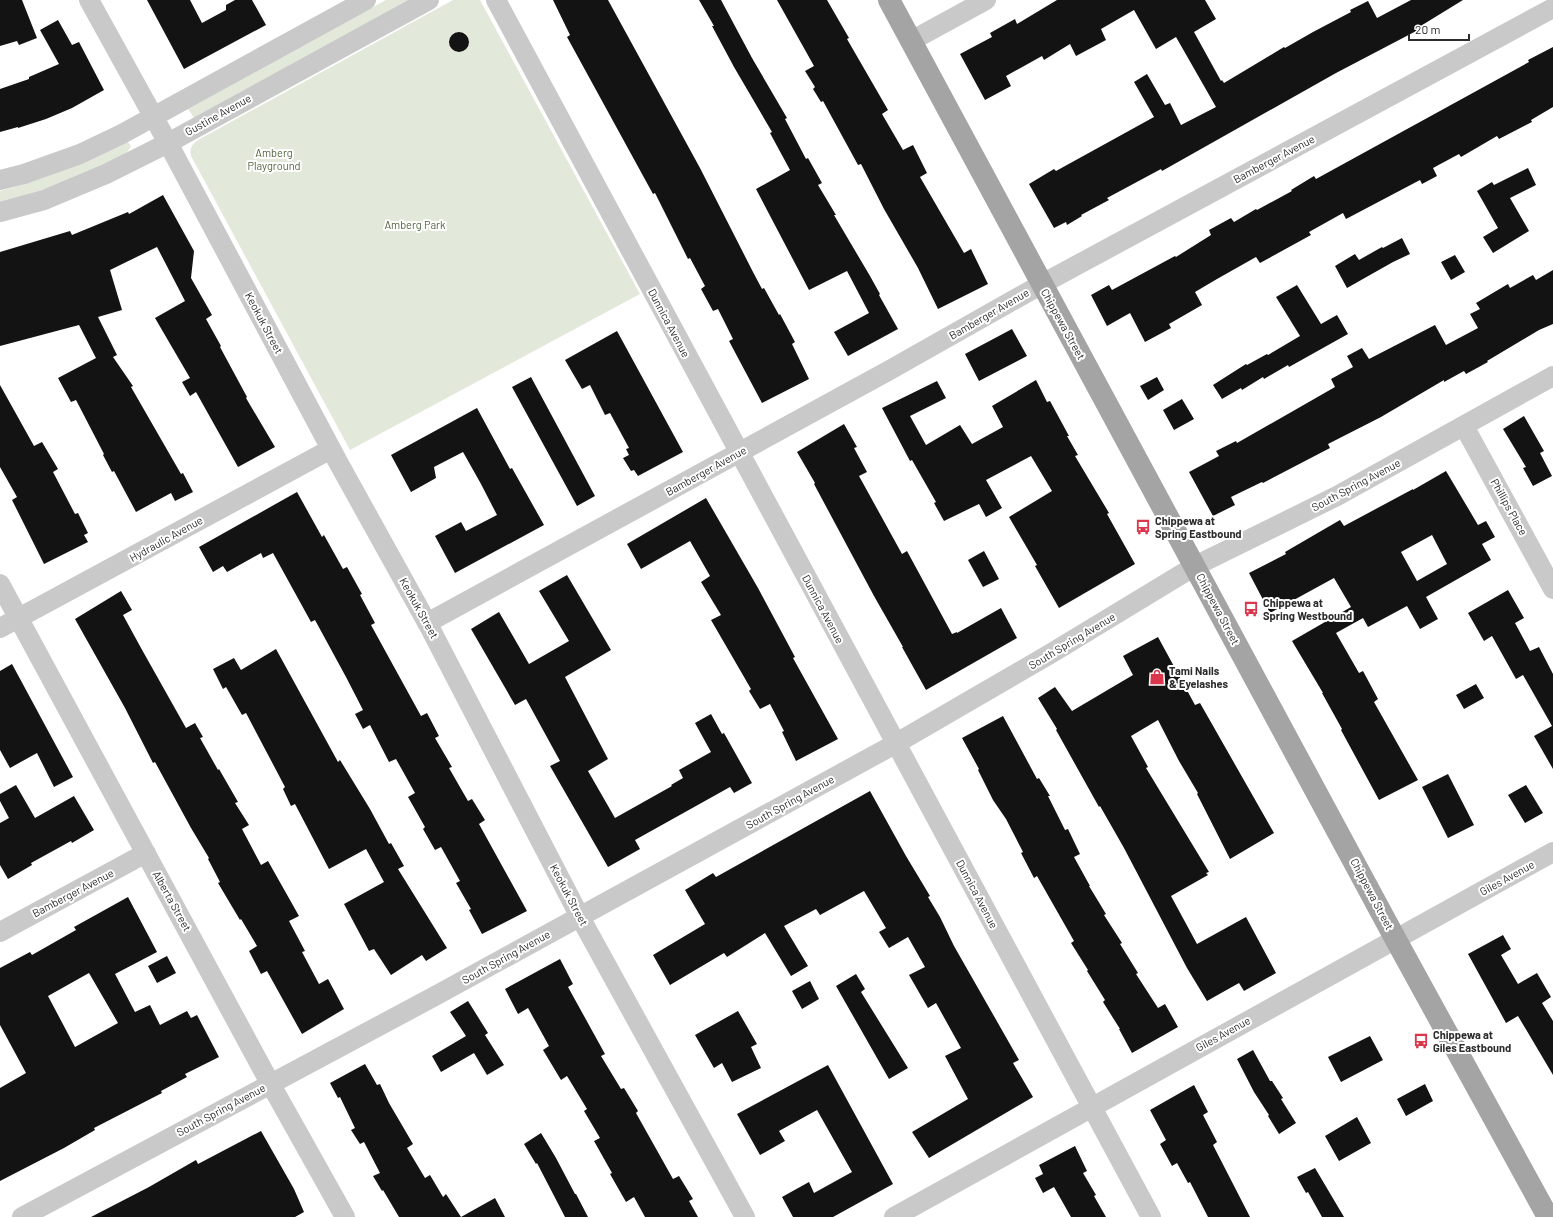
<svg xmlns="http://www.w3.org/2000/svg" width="1553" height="1217" font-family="Barlow,sans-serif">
<rect width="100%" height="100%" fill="#fff"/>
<path fill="#e3e9da" d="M386 0H409L194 118 188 109Z
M453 0H480L640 294 350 450 191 156C188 144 197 141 207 135Z
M124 142H128L131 146 128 151 120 158 74 179 12 200 0 202V191C44 180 83 162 124 142Z"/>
<path fill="#131313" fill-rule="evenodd" d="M0 0H22L37 38 19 45 17 41 0 46Z
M147 0H190L202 23 226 10V5L235 0H252L266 25 184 69Z
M553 0H608L700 168 753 272 762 289 764 288 779 315 780 314 795 342 792 344 809 379 762 403 729 341 733 339 718 309 713 311 701 289 705 286 690 258 688 259 655 193 653 194 567 37 570 35Z
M699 0H721L752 58 787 118 785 119 806 159 808 158 822 183 818 185 836 215H834L870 276 880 294 879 295 898 329 848 356 834 332 869 313 847 271 809 290 756 189 790 170 770 133 772 132 734 67 712 26H714Z
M777 0H827L849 38 847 39 888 110 882 114 903 150 913 145 927 173 920 177 964 253 971 249 988 284 938 309 918 268 884 209 861 164 858 165 823 101 821 102 813 89 815 87 805 71 814 66Z
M1057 0H1205L1216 19 1194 32 1221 81 1222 80 1224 83 1284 47 1285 48 1313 32 1351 12 1350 10 1368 1 1377 18 1411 0H1463L1419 27 1420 29 1336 73 1162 171 1161 169 1107 198 1109 200 1081 215 1082 216 1067 225 1066 222 1054 228 1029 184 1054 169 1056 171 1154 117 1134 82 1147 74 1165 105 1170 103 1181 125 1216 107 1176 37 1156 49 1134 10 1101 29 1106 40 1076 56 1070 44 1044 60 1042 56 1006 76 1011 86 985 100 960 54 992 37 990 33 1015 19 1017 24Z
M58 20 72 45 79 42 104 90 72 108 46 119 18 128V127L0 132V89L29 79V77L59 64 40 30Z
M449 42a10 10 0 1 1 20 0a10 10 0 1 1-20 0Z
M1553 47V107L1531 120 1532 122 1499 139 1497 136 1461 157 1459 154 1433 168 1437 176 1422 184 1420 180 1346 219 1343 213 1309 232 1311 235 1260 263 1256 257 1217 279 1195 292 1202 305 1169 324 1171 328 1145 342 1130 313 1107 326 1091 295 1109 285 1112 290 1175 256 1176 257 1211 235 1209 230 1231 218 1234 222 1256 209 1257 210 1292 191 1291 190 1314 176 1316 179 1529 62 1528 60Z
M1528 168 1536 185 1510 198 1529 231 1493 253 1483 237 1498 228 1477 191 1492 182 1494 185Z
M163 195 194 251 191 278 212 315 206 319 221 346 220 347 247 397 246 398 275 447 238 467 196 392 190 396 182 382 190 378 155 318 185 301 157 247 110 270 122 310 98 317 117 355 113 357 133 386 131 387 181 474 183 473 193 492 175 501 171 493 136 512 114 471 112 472 103 455 104 454 76 400 71 402 58 378 96 358 79 325 0 346V252L70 231 72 235 128 212 129 214Z
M1402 238 1410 254 1393 262 1347 288 1335 266 1355 254 1359 260 1382 247 1383 248Z
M1455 255 1465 272 1451 280 1441 262Z
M1553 270V324L1539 330 1487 361 1488 362 1466 374 1464 371 1444 382V380L1381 417 1328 444 1330 448 1263 483 1262 482 1231 497 1235 505 1213 516 1189 472 1219 456 1216 451 1236 441 1237 443 1335 387 1331 379 1353 367 1347 356 1362 348 1369 359 1435 325 1446 345 1478 328 1470 314 1480 309 1476 303 1508 284 1510 288 1533 275 1536 280Z
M1297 285 1321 324 1337 315 1348 334 1289 367 1288 365 1264 379 1263 377 1242 390 1241 388 1222 399 1213 385 1246 364 1247 365 1267 354 1268 355 1300 336 1276 297Z
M1012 329 1027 356 979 381 965 354Z
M617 331 683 452 638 476 634 470 631 471 623 458 629 455 626 449 629 448 610 413 605 415 590 385 582 389 565 360Z
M531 377 595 496 577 506 512 387Z
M1157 377 1164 390 1148 400 1140 386Z
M1036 380 1047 402 1050 401 1069 436H1067L1078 455 1075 456 1109 513 1107 514 1135 564 1059 608 1035 566 1037 565 1009 517 1052 491 1031 456 986 480 1002 508 986 517 979 504 944 521 934 503 936 502 912 460 910 461 882 408 937 381 946 398 910 416 926 445 960 425 972 444 1003 427 992 406Z
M0 385 34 446 42 442 58 469 53 472 75 514 78 513 88 533 84 535 88 542 44 564 12 500 17 497 0 467Z
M1182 399 1194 419 1174 430 1163 410Z
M477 408 510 469 512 468 544 525 455 573 435 536 461 522 466 531 497 515 481 484 463 452 434 467 436 478 411 492 391 455Z
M1524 416 1544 451 1540 453 1552 476 1533 486 1523 468 1526 467 1503 429Z
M844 424 857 447 854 448 867 472 859 476 902 554 907 551 952 634 957 632V633L1001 608 1017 638 926 690 902 647H903L874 596 814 484 815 483 797 452Z
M1446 471 1478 525 1486 521 1495 537 1482 544 1491 560 1426 597 1438 619 1420 629 1407 606 1368 627 1363 618 1336 633 1359 673 1363 671 1378 699 1374 702 1418 780 1379 800 1341 730 1342 729 1322 693H1323L1292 641 1351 607 1334 578 1270 613 1249 573 1286 554 1285 552 1340 520 1344 526 1413 489V490ZM1432 535 1447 564 1417 581 1401 552Z
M297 492 322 537 324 535 343 569 347 567 362 594 360 595 375 623 371 625 421 716 427 713 439 736 435 738 452 767 449 768 468 801 472 799 485 820 479 824 527 911 482 934 469 910 471 909 456 883 460 881 441 847 435 850 423 829 425 827 408 797 415 793 396 759 389 762 370 725 363 729 355 714 363 710 346 677 315 620 311 622 273 553 263 558 261 553 227 572 223 566 213 572 199 547Z
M706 498 758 588 795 657 793 658 838 739 796 761 782 732 784 731 770 704 760 709 749 691 751 689 711 620 721 615 701 582 710 576 690 541 641 569 627 544Z
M984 551 999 579 983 587 968 560Z
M567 575 611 650 565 677 608 759 588 771 615 818 672 786 671 785 683 778 679 770 711 752 695 723 711 714 722 734 724 733 752 783 734 793 730 787 635 840 640 849 608 867 550 766 560 761 526 699 515 705 471 629 499 612 529 664 569 641 539 591Z
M1508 590 1524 618 1515 623 1530 651 1539 647 1553 674V769L1534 736 1552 726 1523 675 1516 679 1492 636 1484 641 1468 613Z
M121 591 132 610 123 615 141 648 186 728 195 723 203 737 200 738 218 770 219 769 238 802 235 803 249 825 242 829 261 865 268 861 299 916 289 921 305 951 302 952 319 984 328 979 344 1009 302 1034 267 971 261 974 249 951 257 946 241 919 240 920 218 883 220 882 208 859 209 858 191 828 155 762 153 763 125 708 75 619Z
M1158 637 1195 705 1200 703 1274 833 1230 859 1197 794 1198 793 1179 761 1158 720 1131 736 1148 767 1146 768 1209 872 1206 873 1208 875 1171 896 1197 944 1246 917 1276 973 1244 991 1239 983 1207 1001 1187 968 1124 848 1100 806 1099 807 1056 730 1057 729 1038 698 1055 687 1072 711 1133 675 1123 656Z
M276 649 338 762 340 760 370 809 389 844 391 843 404 866 398 869 447 948 426 961 422 955 391 975 374 949 369 951 344 904 384 882 366 849 329 869 295 804 291 806 283 789 285 787 246 713 242 715 226 687 223 689 213 669 234 658 241 670Z
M12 664 73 777 54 787 37 753 10 768 0 750V671Z
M1476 684 1484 698 1464 709 1456 695Z
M1003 716 1037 779 1039 778 1050 796H1048L1065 830 1068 829 1080 854 1074 857 1090 886H1089L1106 914 1104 915 1122 943 1120 944 1138 973 1136 974 1158 1008 1165 1004 1178 1027 1132 1053 1119 1029H1120L1103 1002 1105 1000 1087 971 1088 970 1071 943 1074 941 1037 876 1034 878 1021 853 1023 852 1006 819 993 800 978 770 979 769 962 738Z
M1448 774 1474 825 1448 838 1422 787Z
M16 785 35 818 74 796 94 830 72 843 71 841 31 863 32 865 8 879 0 865V823L9 818 0 801V794Z
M1526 785 1543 813 1525 823 1508 795Z
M870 791 906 856 930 896 928 897 940 917 954 946 1019 1060 1013 1063 1033 1097 929 1158 912 1132 968 1099 945 1056 961 1048 936 1003 928 1008 909 975 925 967 908 937 889 948 879 932 886 928 864 891 820 915 816 909 784 926 808 966 791 976 765 933 727 957 724 953 670 985 653 955 705 924 685 890 713 873 716 877Z
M128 897 157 952 115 974 135 1012 150 1005 160 1025 187 1011 191 1018 197 1015 219 1057 185 1074 187 1077 161 1091 162 1093 94 1128 95 1130 64 1148 0 1181V1088L26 1073 0 1025V968L30 952 32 955 76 930 74 927ZM89 973 118 1023 75 1047 48 996Z
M1503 935 1511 949 1501 955 1518 984 1537 973 1551 997 1542 1003 1553 1021V1075L1518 1016 1506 1023 1468 954Z
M167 956 176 973 157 983 148 966Z
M560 959 573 984 568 987 605 1054 601 1056 621 1089 624 1088 638 1111 636 1113 673 1179 679 1176 693 1199 689 1201 698 1217H645L634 1197 626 1202 610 1174 612 1173 594 1141 600 1138 584 1111 587 1109 567 1076 561 1080 543 1050 549 1046 528 1008 518 1014 505 989Z
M856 974 865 989 861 992 908 1068 889 1079 836 986Z
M810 981 819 999 802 1009 792 991Z
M468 1001 488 1033 485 1035 504 1065 487 1075 474 1053 441 1072 432 1056 466 1036 450 1012Z
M738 1011 757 1044 751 1047 761 1068 732 1082 722 1063 714 1068 695 1035Z
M1370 1036 1383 1060 1341 1082 1328 1057Z
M1253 1050 1270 1081H1272L1283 1098 1281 1099 1296 1123 1279 1134 1268 1116 1269 1115 1254 1092 1237 1059Z
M365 1064 377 1085 380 1084 389 1103 413 1144 407 1148 425 1178 430 1175 443 1197 446 1194 461 1217H399L383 1190 382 1191 373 1176 380 1173 364 1142 360 1144 351 1130 355 1128 340 1097 338 1098 330 1083Z
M828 1065 893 1184 833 1217H793L782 1197 809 1182 814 1193 852 1172 817 1110 779 1131 785 1141 760 1155 737 1114Z
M1425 1084 1433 1101 1406 1116 1397 1099Z
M1194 1085 1208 1112 1203 1115 1217 1142 1213 1145 1250 1217H1208L1190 1182 1188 1183 1177 1163 1172 1166 1160 1144 1166 1140 1150 1110Z
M1357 1117 1371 1143 1339 1161 1325 1136Z
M261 1131 294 1189 304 1212 295 1217H91L149 1187 196 1160 198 1164Z
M541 1133 556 1158 575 1194H576L588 1217H565L537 1163 536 1164 524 1144Z
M1075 1146 1087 1171 1083 1173 1096 1195 1094 1196 1106 1217H1071L1054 1187 1043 1193 1035 1178 1043 1174 1039 1165Z
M1315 1168 1344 1217H1322L1308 1192 1306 1193 1297 1177Z
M495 1198 505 1217H461Z"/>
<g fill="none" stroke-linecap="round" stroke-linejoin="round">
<path stroke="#c9c9c9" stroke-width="20" d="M89 0 168 143 338 462 430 628 580 917 745 1217
M496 0 1151 1217
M911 41 986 0
M0 180 24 174 80 154 122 134 366 0
M0 212 44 200 106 174 168 143 429 0
M1464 426 1553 589
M0 584 270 1083 345 1217
M427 623 888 371 1042 284 1553 8
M0 628 331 449
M0 932 146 853
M22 1217 435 996 895 744 1050 654 1195 566 1337 496 1553 376
M894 1217 1553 852"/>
<path stroke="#a4a4a4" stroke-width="22" d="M889 0 1396 940 1548 1217"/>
</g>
<defs>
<symbol id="bus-bare" viewBox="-9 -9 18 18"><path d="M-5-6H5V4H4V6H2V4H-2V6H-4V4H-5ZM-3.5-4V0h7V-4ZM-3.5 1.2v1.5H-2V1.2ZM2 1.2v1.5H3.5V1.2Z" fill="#da364c" stroke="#fff" stroke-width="2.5" paint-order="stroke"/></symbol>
<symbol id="shop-bare" viewBox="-9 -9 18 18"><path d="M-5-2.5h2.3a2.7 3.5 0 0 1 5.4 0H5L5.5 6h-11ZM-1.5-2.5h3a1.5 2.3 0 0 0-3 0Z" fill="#da364c" stroke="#fff" stroke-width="2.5" paint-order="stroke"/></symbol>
</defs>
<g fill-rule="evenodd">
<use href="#bus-bare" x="1132" y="516" width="22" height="22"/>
<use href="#bus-bare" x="1240" y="598" width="22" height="22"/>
<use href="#shop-bare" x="1146" y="666" width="22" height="22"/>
<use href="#bus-bare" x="1410" y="1030" width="22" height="22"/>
</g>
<g text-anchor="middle" stroke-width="4" stroke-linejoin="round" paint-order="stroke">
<g font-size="11" fill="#2c2c2c" stroke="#fff">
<text transform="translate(218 115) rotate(-29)" y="4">Gustine Avenue</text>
<text transform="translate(1274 159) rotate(-28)" y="4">Bamberger Avenue</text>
<text transform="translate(989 314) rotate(-30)" y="4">Bamberger Avenue</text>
<text transform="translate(264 323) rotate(62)" y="4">Keokuk Street</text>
<text transform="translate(669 323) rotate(62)" y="4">Dunnica Avenue</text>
<text transform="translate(1063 324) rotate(61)" y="4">Chippewa Street</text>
<text transform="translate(706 471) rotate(-29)" y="4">Bamberger Avenue</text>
<text transform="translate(1356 485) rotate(-28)" y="4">South Spring Avenue</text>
<text transform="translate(1509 507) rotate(61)" y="4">Phillips Place</text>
<text transform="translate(166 539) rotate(-29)" y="4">Hydraulic Avenue</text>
<text transform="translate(419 608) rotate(61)" y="4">Keokuk Street</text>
<text transform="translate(823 609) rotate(62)" y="4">Dunnica Avenue</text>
<text transform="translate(1218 609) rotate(62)" y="4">Chippewa Street</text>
<text transform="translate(1072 641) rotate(-31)" y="4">South Spring Avenue</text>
<text transform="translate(790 802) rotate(-29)" y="4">South Spring Avenue</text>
<text transform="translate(1507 878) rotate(-29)" y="4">Giles Avenue</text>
<text transform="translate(73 893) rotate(-28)" y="4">Bamberger Avenue</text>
<text transform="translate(977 894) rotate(62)" y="4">Dunnica Avenue</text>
<text transform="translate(1372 894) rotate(62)" y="4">Chippewa Street</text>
<text transform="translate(569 895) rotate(62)" y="4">Keokuk Street</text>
<text transform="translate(172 901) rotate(61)" y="4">Alberta Street</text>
<text transform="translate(506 957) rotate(-29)" y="4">South Spring Avenue</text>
<text transform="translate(1223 1034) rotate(-29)" y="4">Giles Avenue</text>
<text transform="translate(221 1110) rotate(-28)" y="4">South Spring Avenue</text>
</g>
<g font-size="11" fill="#51643c" stroke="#fff">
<text x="274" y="157">Amberg<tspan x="274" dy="13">Playground</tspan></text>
<text x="415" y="229">Amberg Park</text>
</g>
<g font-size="11" font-weight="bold" fill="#2c2c2c" stroke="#fff" text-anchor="start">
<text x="1155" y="525">Chippewa at<tspan x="1155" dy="13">Spring Eastbound</tspan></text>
<text x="1263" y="607">Chippewa at<tspan x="1263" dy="13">Spring Westbound</tspan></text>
<text x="1169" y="675">Tami Nails<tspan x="1169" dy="13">&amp; Eyelashes</tspan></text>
<text x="1433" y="1039">Chippewa at<tspan x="1433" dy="13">Giles Eastbound</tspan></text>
</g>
</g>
<path d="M1409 34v6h60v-6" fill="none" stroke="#2c2c2c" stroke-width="2"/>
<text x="1415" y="34" font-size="12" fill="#2c2c2c" stroke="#ffffff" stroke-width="3" paint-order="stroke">20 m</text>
</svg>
